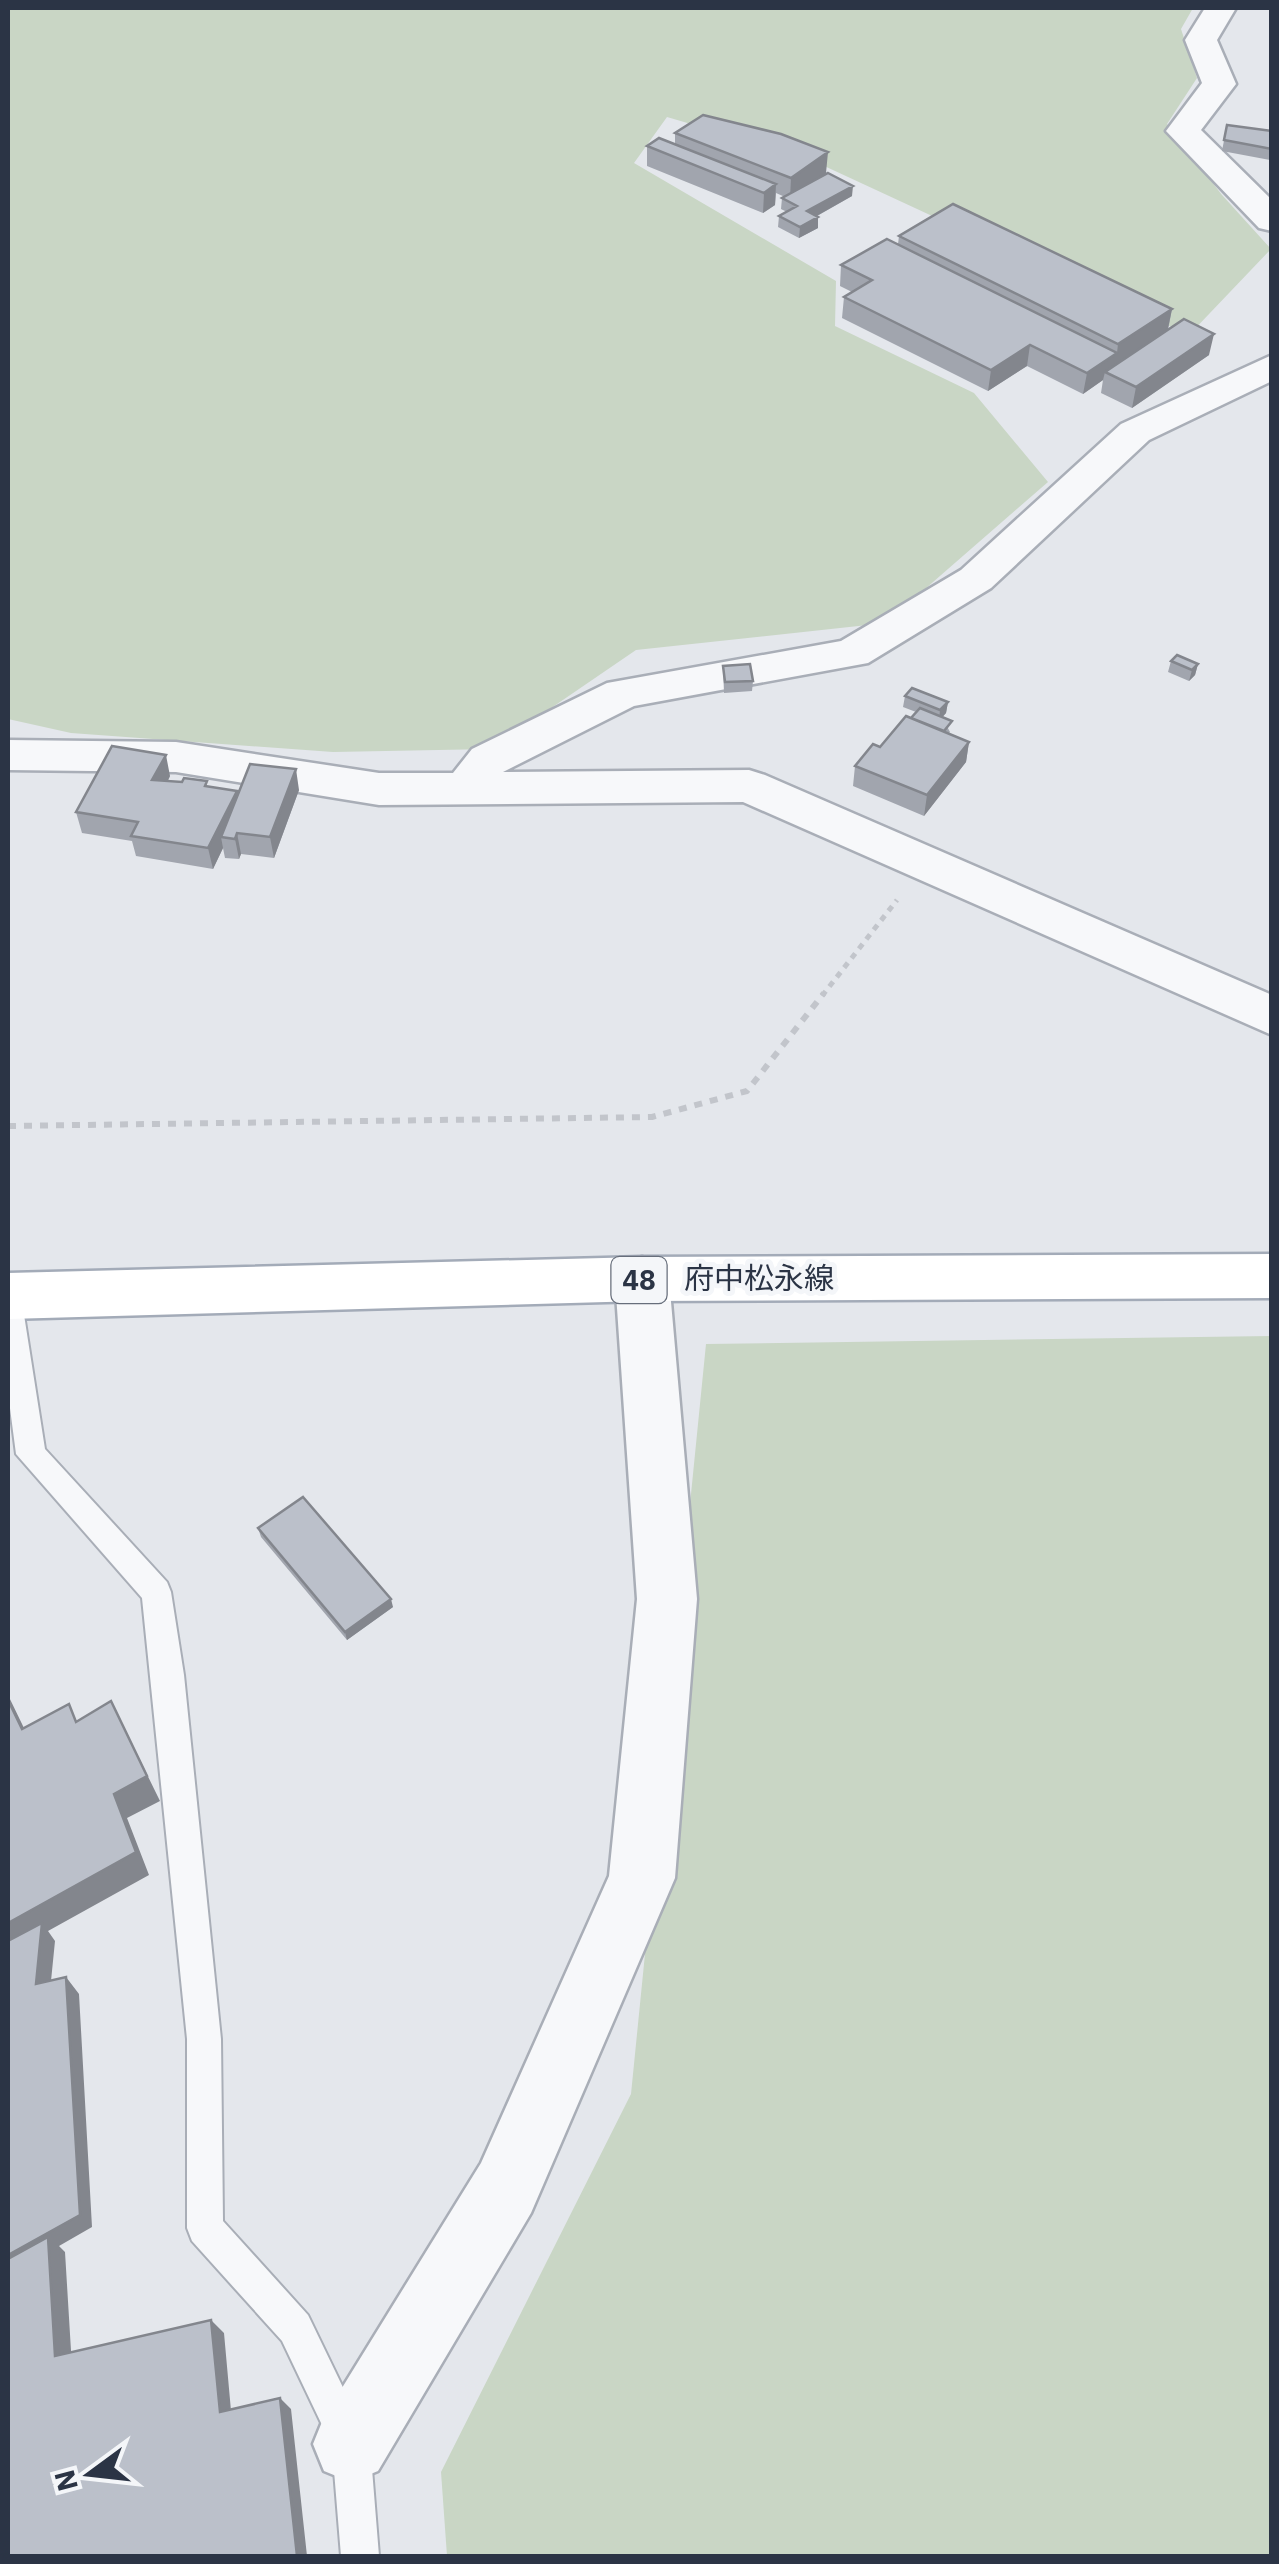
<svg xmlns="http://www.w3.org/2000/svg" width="1279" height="2564" font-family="'IBM Plex Sans','Noto Sans JP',sans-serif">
<rect width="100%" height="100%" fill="#e4e7ec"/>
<path fill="#c9d6c5" d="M8 8H1193L1181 29 1197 78 1167 124 1222 195 1271 249 1189 335 807 158 667 117 634 163 836 281 835 326 974 393 1048 482 886 623 636 650 491 749 333 752 71 733 8 719Z
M1271 1336V2556H447L441 2472 631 2094 706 1344Z"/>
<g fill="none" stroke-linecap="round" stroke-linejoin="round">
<defs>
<path id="service" d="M8 1291 18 1294 22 1302 45 1449 167 1582 171 1592 184 1675 221 2039 223 2221 308 2315 364 2431 370 2444 379 2556H341L332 2446 282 2341 192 2241 187 2228V2039L142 1598 16 1454 8 1393Z"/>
<path id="minor" d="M1205 8H1236L1217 40 1236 84 1201 130 1272 200V231L1259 228 1166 131 1202 83 1185 40Z
M1272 355V381L1149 440 991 588 868 663 634 706 503 772 749 770 765 775 1272 995V1035L743 802 379 805 176 772 8 770V740L176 742 379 773H453L472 749 607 683 841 641 961 570 1121 424Z
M642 1257 661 1263 669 1279 697 1599 675 1878 531 2213 378 2471 351 2482 324 2471 313 2444 324 2417 481 2163 609 1876 637 1599 615 1279 623 1263Z"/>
<path id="primary" d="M1272 1254V1298L642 1301 8 1319V1273L642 1257Z"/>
</defs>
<use href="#service" stroke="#a9aeb7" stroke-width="4"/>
<use href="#minor" stroke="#a9aeb7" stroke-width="5"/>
<use href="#primary" stroke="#a3abb8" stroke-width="5"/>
<path stroke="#c2c5cb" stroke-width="5" stroke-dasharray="6 6" stroke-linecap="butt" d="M822 996 897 900"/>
<path stroke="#c2c5cb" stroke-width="6" stroke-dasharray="8 8" stroke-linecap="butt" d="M8 1126 652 1117 747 1091 824 993"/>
<use href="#service" fill="#f7f8fa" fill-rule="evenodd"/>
<use href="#minor" fill="#f7f8fa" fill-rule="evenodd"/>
<use href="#primary" fill="#fff" fill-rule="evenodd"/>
</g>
<path fill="#a1a5ae" d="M1227 125 1272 131V156L1270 160 1222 151Z
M675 133 826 173 815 180 852 196 817 216 818 228 799 238 778 227 779 216 787 212 781 209 782 198 785 197 776 193 775 205 763 213 647 166V146L675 144Z
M899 236 1172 309 1168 330 1209 355 1132 408 1101 393 1103 380 1083 394 1027 366 988 391 842 318 844 297 852 292 840 286 841 265 898 244Z
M1171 661 1198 664 1195 675 1189 681 1168 672Z
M723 666 753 681 752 691 724 693Z
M905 696 948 702 946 713 942 717 950 732 949 733 969 742 966 762 924 816 853 786 855 766 880 747 916 712 903 707Z
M170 776 168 781 237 791 238 796 299 790 274 858 241 854 239 859 225 858 223 848 213 869 136 856 132 841 82 833 76 812Z
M258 1528 393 1607 347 1640 261 1537Z"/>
<path fill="#83868d" d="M828 152 826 173 790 199 791 178Z
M776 184 775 205 763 213 764 193Z
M853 186 852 196 806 222 807 211Z
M818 217V228L799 238 800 227Z
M1172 309 1166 338 1105 372 1103 380 1083 394 1087 373 1117 353 1118 344Z
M1214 334 1209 355 1132 408 1136 387Z
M1030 345 1027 366 988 391 991 370Z
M1198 664 1195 675 1189 681 1192 670Z
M948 702 946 713 939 721 940 710Z
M969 742 966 762 924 816 927 795Z
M166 755 170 776 157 801 152 780Z
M296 769 299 790 274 858 270 837Z
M8 784 10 792 8 810Z
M237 791 241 812 221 837 223 848 213 869 208 848Z
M237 833 241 854 239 859 235 839Z
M391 1599 393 1607 347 1640 345 1632Z
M8 1695 37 1755 22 1729 8 1700Z
M111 1701 160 1801 127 1818 149 1875 48 1931 55 1941 49 2001 8 1954V1923L114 1794Z
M66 1977 79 1994 92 2227 59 2246 65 2252 72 2367 55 2356 8 2275V2255Z
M211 2320 224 2333 232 2422 220 2412Z
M280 2398 291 2409 307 2556H297Z"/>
<path fill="#bbc0ca" stroke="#83868d" stroke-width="2.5" d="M703 115 781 134 828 152 791 178 675 133Z
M1227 125 1272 131V149L1224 140Z
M659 138 776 184 764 193 647 146Z
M828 173 853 186 807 211 818 217 800 227 779 216 797 206 782 198Z
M953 204 1172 309 1118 344 899 236Z
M887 239 1117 353 1087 373 1030 345 991 370 844 297 872 280 841 265Z
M1184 319 1214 334 1136 387 1105 372Z
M1177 655 1198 664 1192 670 1171 661Z
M750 664 753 681 725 682 723 666Z
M912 688 948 702 940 710 905 696Z
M920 708 952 721 944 731 911 718Z
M906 716 969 742 927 795 855 766 873 744 880 747Z
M112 746 166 755 152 780 182 782 184 778 207 781 205 786 237 791 208 848 131 836 138 822 76 812Z
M250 764 296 769 270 837 237 833 235 839 221 837Z
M303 1497 391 1599 345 1632 258 1528Z
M8 1700 22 1729 69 1704 76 1722 111 1701 147 1776 114 1794 136 1852 8 1923Z
M42 1923 36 1984 66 1977 80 2215 8 2255V1941Z
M48 2237 55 2356 211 2320 220 2412 280 2398 297 2556H8V2259Z"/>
<g text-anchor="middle" stroke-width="10" stroke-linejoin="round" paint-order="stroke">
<rect fill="#f4f6f9" stroke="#676e7b" stroke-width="2.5" x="611.5" y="1257" width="55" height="46" rx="8"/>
<g font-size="28" font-weight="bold" fill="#2b3445">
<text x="639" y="1290">48</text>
</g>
<g font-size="30" fill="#2b3445" stroke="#f4f6f9">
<text x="759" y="1289">府中松永線</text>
</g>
</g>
<rect width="1279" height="2564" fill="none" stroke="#2b3445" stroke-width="20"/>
<g transform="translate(90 2474) rotate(255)" stroke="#f4f6f9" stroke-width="8" paint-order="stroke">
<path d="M0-8L18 38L0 25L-18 38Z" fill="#2b3445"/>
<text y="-15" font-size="28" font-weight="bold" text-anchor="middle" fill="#2b3445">N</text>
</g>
</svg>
